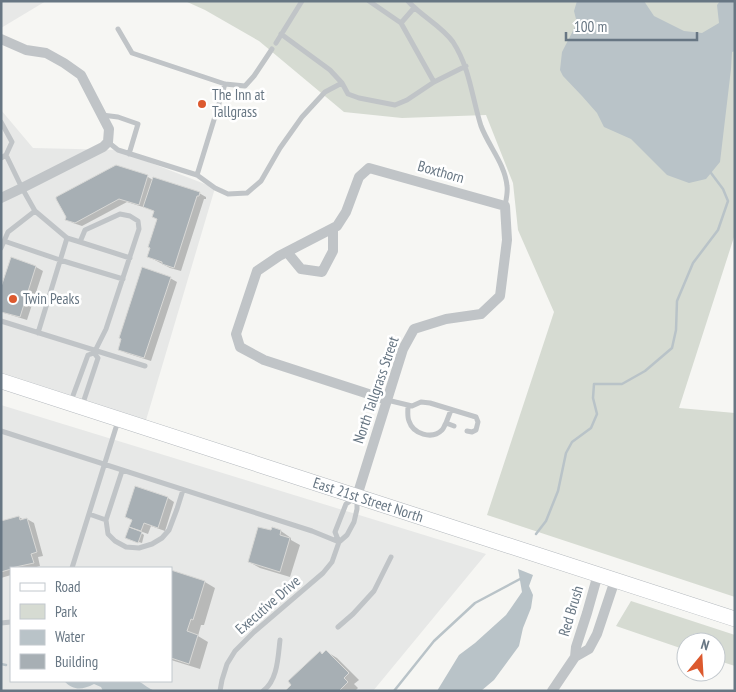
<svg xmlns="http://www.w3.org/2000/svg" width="736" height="692" font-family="'PT Sans Narrow',sans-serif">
<rect width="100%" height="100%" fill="#f6f6f3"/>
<path fill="#e7e8e7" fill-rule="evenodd" d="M1 1H46L1 28Z
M1 110 33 148 118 150 215 188 144 427 1 381Z
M1 405 486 554 373 691H1ZM11 568H171V681H11Z"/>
<path fill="#d6dbd2" d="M185 1H735V234L679 408 735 413V597L487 515 554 312 518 230 513 183 486 115 402 118 344 112 259 41 205 10Z
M631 601 735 635V666L716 660V642H686V650L616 626Z"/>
<path fill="#b9c3c8" d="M577 1H644L654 16 684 31 702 33 719 23 717 5 720 1H735V51L732 52 731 69 720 162 706 179 689 183 667 175 631 139 604 127 597 113 582 96 563 76 560 70 562 52 577 23 574 11Z
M518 569 533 575 529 586 533 595 531 608 523 628 519 646 494 680 481 691H437L459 655 475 643 506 615 522 592Z
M64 681H138C144 684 149 689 155 691H103L101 687 94 684C82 690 74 691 64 681Z"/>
<path fill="#0003" d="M116 167 148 177 153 180 199 193 206 197V199H204L181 271 170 268 149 257 158 220 153 217 155 212 146 207V208L127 202 82 226 73 223 66 219Z
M36 267 43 271 27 320 1 312Z
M170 278 177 282 151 361 126 353 119 349Z
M168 498 174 502 165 531 151 526 148 534 140 531V532L144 535 142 543 129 539 138 530 131 527Z
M19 517 24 520 27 519 34 523 43 556 38 557 40 566 33 568H11V575L1 578V522Z
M272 529 281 531 291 538V540L300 545 290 577 260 568 249 562 271 532Z
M171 572 205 582 215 588 204 625H201L198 636 208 642 200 669 171 660Z
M327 652 337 658 359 680 354 684 358 688 355 691H287L320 653 323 655Z"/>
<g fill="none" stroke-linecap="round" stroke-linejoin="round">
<path stroke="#b9c3c8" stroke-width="2.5" d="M536 534 546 521 558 491 566 453 572 442 591 428 597 414 593 398 594 384H622L645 371 672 348 676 330 677 301 693 263 718 230 728 201 723 189 711 173
M1 664 6 665
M394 691 434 641 475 603 520 579"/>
</g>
<path fill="#a7afb4" stroke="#d8d8d6" d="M116 165 148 175 139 205 119 199 75 223 65 220 66 217 56 199V197Z
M153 177 200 192 199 196H197L174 268 162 264V262L147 257 150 248 148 247 157 219 152 217 154 211 143 207Z
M11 257 36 266 20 317 1 312V287Z
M142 267 171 277 144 358 118 350 121 339 119 338Z
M135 486 168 497 158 528 144 523 141 531 129 527 132 520 125 517Z
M19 516 20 520 27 518 37 552 31 554 34 563 11 568V569L1 572V521Z
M129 527 142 532 138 543 125 538Z
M258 527 271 530 272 527 281 530 280 535 290 538 280 572 248 562Z
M171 570 205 581 193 620 191 619 187 631 198 635 189 664 171 658Z
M326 650 349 673 344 678 348 682 339 691H285L291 685 288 681 320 651 322 654Z"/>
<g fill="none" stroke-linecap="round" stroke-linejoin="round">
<defs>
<g id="secondary">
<path id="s1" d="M1 381 735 619"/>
</g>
</defs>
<use href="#secondary" stroke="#b2b7bc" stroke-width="16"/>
<path stroke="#c0c4c7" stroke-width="5" d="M369 1 401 23 414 8
M408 1C421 16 442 26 453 42 470 68 472 98 481 126 489 147 505 164 507 186 508 192 506 200 505 206
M401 23 434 82
M118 29 132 53 225 84 245 86 254 76 272 49
M281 34 330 70 342 83 348 94 359 98 395 105 407 100 434 82 466 66
M276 43 302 1
M102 115 118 117 138 124 129 154
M1 122 12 142 6 155 1 158
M108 142 118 150 197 175 215 188 228 194 247 193 261 181 280 148 302 117 325 92 342 83
M6 155 22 188 35 211 67 238 80 242 85 230 120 214 130 216 138 221 139 229 106 329 94 353 88 355 71 401
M197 175 225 84
M4 241 60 260 123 279
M80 242 130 258
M1 248 8 232 35 211
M1 321 145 366
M38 333 67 238
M387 400 412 406 421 402 430 403 476 417 478 422 476 430 472 432 467 431
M408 405C408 410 407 417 409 421 413 434 432 440 442 430 444 428 444 426 446 423
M82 406 98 358 94 353
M451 410 446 423 454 426
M1 431 312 531 339 542
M122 471 106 520 108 534 115 541 126 547 139 548 152 544 162 538 169 530 177 509 183 490
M89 514 106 520
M339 542 335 532 346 504 353 499
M72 568 118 421
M1 623 11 622
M338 627 353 614 374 591 391 557
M220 691 222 680 227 664 235 651 254 632 323 573 332 562 339 542 347 535 354 522 357 509V499
M263 691C278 680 278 656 280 640"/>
<path stroke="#c0c4c7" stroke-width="10" d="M1 39 26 50 46 53 64 63 81 75 109 129 108 142 103 147 22 188 1 198
M287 252 301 269 322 272 333 251V228
M357 496 403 349 414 329 446 319 481 314 500 296 507 240 505 206 369 168 359 177 346 212 337 226 279 256 257 271 236 334 240 347 264 360 387 400
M575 657 576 647 587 613 598 574
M552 691 575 657 589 649 597 634 615 580"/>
<use href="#secondary" stroke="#fff" stroke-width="15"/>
</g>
<g fill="#dc592e" stroke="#fff" stroke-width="2">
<circle cx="202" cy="104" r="5"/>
<circle cx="13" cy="299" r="5"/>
</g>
<g text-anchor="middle" stroke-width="5" stroke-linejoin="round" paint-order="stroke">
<g font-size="15" fill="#677683" stroke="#fff" text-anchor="start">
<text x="212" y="100">The Inn at<tspan x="212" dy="17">Tallgrass</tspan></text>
<text x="23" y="304">Twin Peaks</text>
</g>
<g font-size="15" fill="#677683" stroke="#fff">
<text transform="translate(441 172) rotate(16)" y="5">Boxthorn</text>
<text transform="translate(376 390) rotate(-71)" y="5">North Tallgrass Street</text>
<text dy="5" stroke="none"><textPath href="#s1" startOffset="386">East 21st Street North</textPath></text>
<text transform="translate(268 605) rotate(-41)" y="5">Executive Drive</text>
<text transform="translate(571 611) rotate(-73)" y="5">Red Brush</text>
</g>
</g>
<rect width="736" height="692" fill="none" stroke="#677683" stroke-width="5"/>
<rect x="10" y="567" width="162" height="115" fill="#ffffff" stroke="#c2c8cd"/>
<rect x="20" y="583" width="25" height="8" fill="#ffffff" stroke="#c2c8cd"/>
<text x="55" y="592" font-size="15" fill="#677683">Road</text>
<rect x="20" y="604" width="25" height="15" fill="#d6dbd2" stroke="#c2c8cd"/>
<text x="55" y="617" font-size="15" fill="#677683">Park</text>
<rect x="20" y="630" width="25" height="15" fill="#b9c3c8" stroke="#c2c8cd"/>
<text x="55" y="642" font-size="15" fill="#677683">Water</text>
<rect x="20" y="654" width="25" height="15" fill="#a7afb4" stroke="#c2c8cd"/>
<text x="55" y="667" font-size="15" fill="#677683">Building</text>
<g transform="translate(701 657) rotate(18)"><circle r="24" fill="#ffffff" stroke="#c2c8cd"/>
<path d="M0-4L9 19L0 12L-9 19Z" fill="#dc592e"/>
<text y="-8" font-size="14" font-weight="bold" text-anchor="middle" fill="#677683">N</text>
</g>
<path d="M566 32v8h131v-8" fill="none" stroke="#677683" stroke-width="2.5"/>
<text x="574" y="32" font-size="15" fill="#677683" stroke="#ffffff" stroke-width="4" paint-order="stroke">100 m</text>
</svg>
